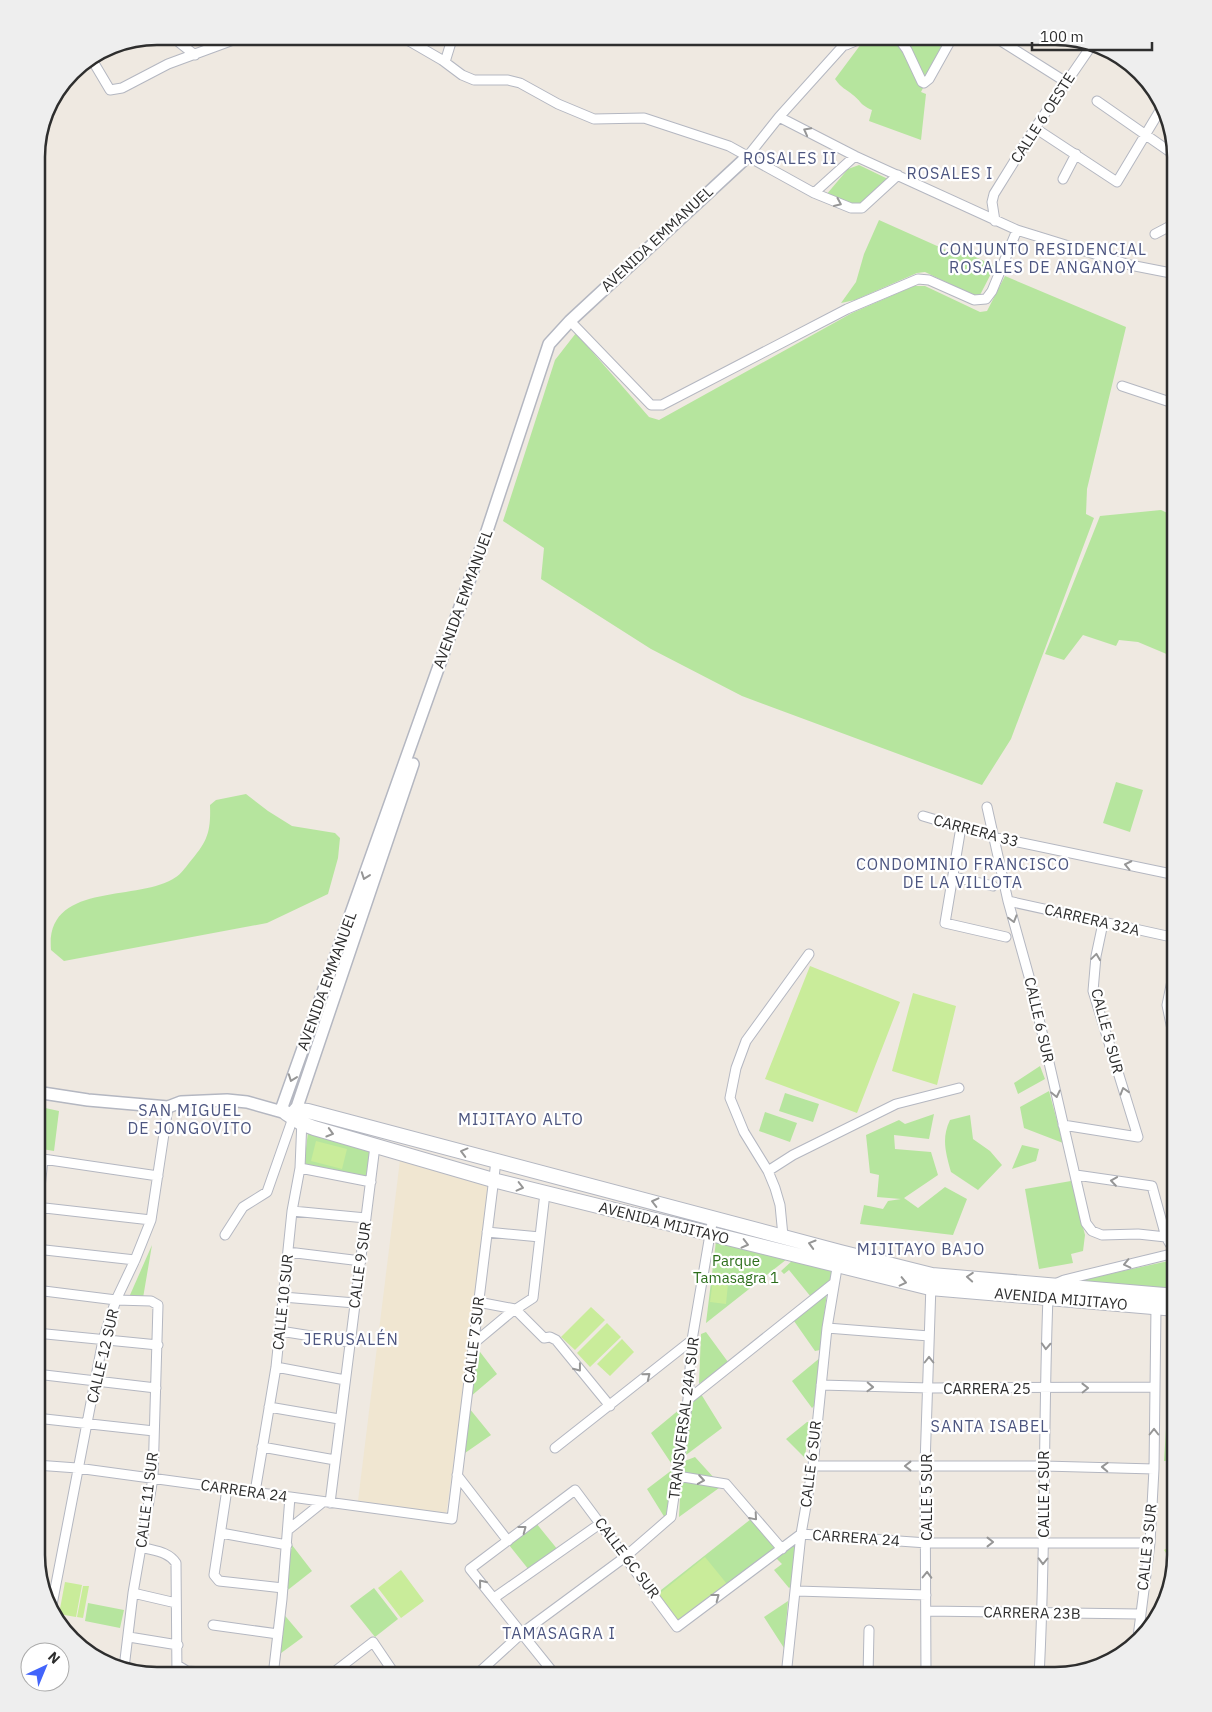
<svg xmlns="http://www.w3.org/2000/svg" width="1212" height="1712" font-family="'IBM Plex Sans',sans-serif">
<rect width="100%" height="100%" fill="#efe9e1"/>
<path fill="#f0e6d1" d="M400 1160 489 1184 477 1299 446 1515 358 1501Z"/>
<path fill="#b6e59e" d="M867 36H927L943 48 921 92 926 94 921 140 869 121 872 110C859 104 862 102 853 95 845 88 842 89 835 79Z
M859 165 890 180 857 207 826 195 848 169Z
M879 220 955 254 958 249 995 266 980 295 975 296 925 272 917 273 855 300 841 303 856 282 864 254Z
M1005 276 1126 327 1087 489 1086 514 1094 518 1011 739 982 785 742 696 651 649 541 579 544 548 503 521 555 360 576 333 649 417 659 420 852 313 914 286H925L980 312 987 311Z
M1161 510 1176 517V658L1138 642 1119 640 1116 646 1083 635 1064 660 1045 654 1100 516Z
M1176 668V693L1166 690Z
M1116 782 1143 790 1130 832 1103 823Z
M246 794 268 811 292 826 335 833 340 838 338 858 328 894 267 923 64 961 51 950C45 880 139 903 176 877 181 874 185 868 189 863 207 842 211 833 210 805L216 800Z
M1040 1066 1045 1079 1018 1094 1014 1083Z
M1049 1091 1063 1143 1024 1128 1020 1107Z
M785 1093 819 1104 813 1122 779 1111Z
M36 1106 59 1111 54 1151 36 1148Z
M765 1112 797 1123 790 1142 759 1131Z
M934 1114 929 1139 894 1135 895 1149 931 1152 938 1175 904 1198 918 1208 945 1187 967 1199 953 1235 860 1224 864 1205 883 1209 888 1201 901 1199 877 1197 879 1175 870 1173 866 1135 899 1120 905 1124Z
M970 1115 973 1139 990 1151 1002 1165 978 1190 951 1172C946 1153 941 1139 950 1120Z
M308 1132 371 1149 367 1179 304 1165Z
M1022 1145 1039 1149 1036 1161 1012 1169Z
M1071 1181 1085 1235 1083 1251 1071 1254 1073 1263 1039 1269 1025 1189Z
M716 1241 787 1259 706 1323Z
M152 1245 143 1298 130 1295Z
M794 1259 833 1268 832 1281 811 1297 789 1270 784 1274 781 1271Z
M1173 1260 1176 1262V1291L1082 1282 1086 1279Z
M827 1292 820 1350 815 1351 794 1321Z
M1173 1316H1176V1460L1164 1461Z
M706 1332 728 1362 699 1384 701 1334Z
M477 1348 497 1374 470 1397Z
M821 1357 814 1406 812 1408 792 1381Z
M701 1394 722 1428 686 1455 691 1400Z
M469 1408 491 1435 465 1453Z
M680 1409 673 1461 671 1463 651 1433Z
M807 1422H809L805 1458 786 1439Z
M695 1457 715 1479 684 1475 682 1462Z
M672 1470 669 1508 665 1518 647 1489Z
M681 1479 719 1488 679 1517Z
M751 1519 777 1547 679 1623 656 1594Z
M536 1523 558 1550 529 1570 509 1545Z
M796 1541 795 1583 789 1588 774 1570 782 1564 775 1557Z
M292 1545 312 1571 284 1593Z
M374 1588 398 1619 375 1637 350 1606Z
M788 1601 784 1648 764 1617Z
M88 1603 124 1610 120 1628 85 1621Z
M281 1611 303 1637 277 1656Z"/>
<path fill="#c9ec9a" d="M810 966 900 1002 857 1113 765 1079Z
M913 993 956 1006 937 1085 892 1071Z
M316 1141 347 1149 342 1169 311 1161Z
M714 1272 729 1274 726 1304 710 1302Z
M591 1307 605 1320 575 1350 561 1337Z
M607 1323 621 1337 590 1367 577 1353Z
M622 1339 634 1352 610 1376 597 1364Z
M1176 1542V1555L1172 1562 1164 1550Z
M705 1557 727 1584 679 1622 659 1594Z
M401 1570 424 1601 401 1618 378 1588Z
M65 1582 82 1585 76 1617 59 1614Z
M83 1586H89L83 1618 77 1617Z"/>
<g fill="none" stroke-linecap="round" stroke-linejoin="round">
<defs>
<path id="minor" d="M171 36 195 55
M398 36 411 42 442 60 462 75 474 80H508L520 83 558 104 594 119 644 118 729 146 814 193 851 208H862L898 175
M897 36 907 50 922 82 924 83 929 79 953 36
M993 36 1066 82
M1078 41 1089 49
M411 42 423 36
M846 45 867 36
M1107 50 1127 64
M91 58 110 90 122 88 168 64 244 36
M445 62 453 36
M1097 101 1176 156
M779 117 855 156 1017 230 1130 265 1176 274
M1035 128 1117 182 1162 107
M748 156 779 117 852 36
M1063 179 1076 154
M814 193 855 156
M995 221 992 202 994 194 1035 128 1092 45
M1155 234 1176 223
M570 321 651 405H662L847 309 918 279 929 280 974 300 986 299 992 291 1017 230
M1122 386 1176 404
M987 807 1008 901 1030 980 1086 1223 1092 1231 1102 1235 1138 1234 1166 1237
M923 816 994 837 1176 875
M961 827 945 923 1006 937
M954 877 993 886
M1008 901 1176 938
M1176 1049 1167 1005 1176 961
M1063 1125 1138 1137 1093 991 1096 956 1103 923
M36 1158 158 1176
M300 1168 371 1182
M768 1171 793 1155 896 1104 959 1088
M1076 1175 1152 1186 1166 1237 1176 1254
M36 1207 151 1220
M292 1211 366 1218
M36 1227 43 1159
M487 1232 540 1237
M225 1235 243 1207 267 1192 294 1115
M783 1236 780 1205 775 1188 768 1171 744 1132 730 1098 736 1068 746 1041 809 954
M36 1249 135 1260
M288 1252 361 1261
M36 1290 116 1300 151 1301 158 1305 153 1478 133 1593 124 1668
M283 1297 355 1303
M478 1302 515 1309
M515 1309 544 1338 550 1337 556 1340 610 1406
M827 1328 929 1336
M280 1331 349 1342
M36 1333 158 1345
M474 1343 510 1313 533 1298 545 1193
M276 1367 345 1380
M36 1374 156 1388
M821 1385 929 1388 1154 1387
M690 1398 834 1283
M269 1407 339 1419
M36 1418 154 1431
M262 1447 335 1460
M555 1448 692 1340
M36 1465 77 1468 452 1519 496 1161
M813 1466H1044L1154 1469
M457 1475 508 1541
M677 1476 726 1484 782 1549
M227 1489 214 1575 219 1581 283 1588
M255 1492 276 1367 292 1211 300 1168 302 1119
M330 1503 375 1146
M288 1530 323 1502
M221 1533 287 1545
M141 1547C154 1551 168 1551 176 1563L177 1676
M797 1591 926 1595
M133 1593 176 1603
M494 1598 601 1523
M51 1610 103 1340 116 1300 135 1260 151 1220 168 1107
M926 1611 1139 1614
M213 1625 278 1634
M129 1637 178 1645
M1138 1637 1150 1543 1154 1469 1156 1307
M177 1665 187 1671 270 1676
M273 1676 282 1599 290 1497
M329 1676 373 1642 396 1676
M475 1676 522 1633 625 1557 671 1517 688 1399 692 1340 713 1217
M556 1676 470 1569 575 1490 677 1627 801 1534 927 1543H1150
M786 1676 801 1534 813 1466 827 1328 838 1262
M868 1676 869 1630
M926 1676 925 1465 931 1284
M1039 1676C1046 1550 1043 1423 1048 1297L1055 1284 1064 1280 1175 1253"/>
<path id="tertiary" d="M36 1092 88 1100 168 1107 181 1102 227 1100 247 1102 286 1113
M281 1110 487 531 549 344 570 321 748 156
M296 1110 413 764"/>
<path id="secondary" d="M296 1110 308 1111 840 1252 932 1275 1176 1296
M286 1113 301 1123 314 1128 493 1180 930 1288 1176 1309"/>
</defs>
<use href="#minor" stroke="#b4b7c1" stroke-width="11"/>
<use href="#tertiary" stroke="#b4b7c1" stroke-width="14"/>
<use href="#secondary" stroke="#b4b7c1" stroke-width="16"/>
<use href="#minor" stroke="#fff" stroke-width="9"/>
<use href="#tertiary" stroke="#fff" stroke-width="11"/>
<use href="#secondary" stroke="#fff" stroke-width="14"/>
</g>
<defs><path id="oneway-chevron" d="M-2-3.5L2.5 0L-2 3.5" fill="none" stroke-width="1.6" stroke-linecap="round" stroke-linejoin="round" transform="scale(1.25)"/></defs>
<g stroke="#969696">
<use href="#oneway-chevron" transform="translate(807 131) rotate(-152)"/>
<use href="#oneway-chevron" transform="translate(838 203) rotate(24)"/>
<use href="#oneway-chevron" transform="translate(1128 865) rotate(-168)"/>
<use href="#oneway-chevron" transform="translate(365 876) rotate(110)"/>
<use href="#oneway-chevron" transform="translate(1013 919) rotate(74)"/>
<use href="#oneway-chevron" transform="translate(1096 957) rotate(-82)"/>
<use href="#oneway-chevron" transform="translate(292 1078) rotate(110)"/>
<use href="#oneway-chevron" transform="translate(1124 1091) rotate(-107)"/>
<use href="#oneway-chevron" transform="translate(1056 1094) rotate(77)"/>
<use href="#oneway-chevron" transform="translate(330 1133) rotate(16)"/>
<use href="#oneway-chevron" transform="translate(464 1152) rotate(-165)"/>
<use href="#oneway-chevron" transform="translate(1114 1181) rotate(-172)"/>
<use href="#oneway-chevron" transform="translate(520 1187) rotate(14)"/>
<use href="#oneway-chevron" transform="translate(655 1202) rotate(-166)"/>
<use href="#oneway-chevron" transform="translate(745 1244) rotate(14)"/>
<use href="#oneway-chevron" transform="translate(812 1244) rotate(-164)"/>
<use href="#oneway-chevron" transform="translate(1127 1264) rotate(167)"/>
<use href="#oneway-chevron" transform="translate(970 1277) rotate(-176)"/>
<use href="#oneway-chevron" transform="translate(903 1282) rotate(13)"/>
<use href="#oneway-chevron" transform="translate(1046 1346) rotate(93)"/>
<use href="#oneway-chevron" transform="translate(929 1360) rotate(-90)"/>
<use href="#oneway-chevron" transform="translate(578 1368) rotate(52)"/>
<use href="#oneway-chevron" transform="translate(647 1376) rotate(-39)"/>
<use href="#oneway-chevron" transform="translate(870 1387) rotate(2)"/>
<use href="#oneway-chevron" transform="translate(1085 1388) rotate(-1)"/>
<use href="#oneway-chevron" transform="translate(1154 1432) rotate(-90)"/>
<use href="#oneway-chevron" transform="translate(908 1466) rotate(180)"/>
<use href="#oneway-chevron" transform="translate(1105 1467) rotate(-178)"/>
<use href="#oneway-chevron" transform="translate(701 1480) rotate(9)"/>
<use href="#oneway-chevron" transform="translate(754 1517) rotate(49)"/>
<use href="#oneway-chevron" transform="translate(523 1529) rotate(-37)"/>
<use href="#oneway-chevron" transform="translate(990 1542)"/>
<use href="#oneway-chevron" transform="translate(1043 1561) rotate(91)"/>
<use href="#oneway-chevron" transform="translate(927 1575) rotate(-89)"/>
<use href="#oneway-chevron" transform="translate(482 1583) rotate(-129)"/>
<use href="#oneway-chevron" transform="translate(716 1597) rotate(-37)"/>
</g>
<g text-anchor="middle" stroke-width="4.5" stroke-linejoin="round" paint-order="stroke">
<g font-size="15" fill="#2e2e2e" stroke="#fff">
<text transform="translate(1043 118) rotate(-57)" y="5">CALLE 6 OESTE</text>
<text transform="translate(657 239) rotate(-43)" y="5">AVENIDA EMMANUEL</text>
<text transform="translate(463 599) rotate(-70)" y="5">AVENIDA EMMANUEL</text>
<text transform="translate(976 831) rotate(15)" y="5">CARRERA 33</text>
<text transform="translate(1092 920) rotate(13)" y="5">CARRERA 32A</text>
<text transform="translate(327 981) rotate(-70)" y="5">AVENIDA EMMANUEL</text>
<text transform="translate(1039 1020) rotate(77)" y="5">CALLE 6 SUR</text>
<text transform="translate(1107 1031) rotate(75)" y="5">CALLE 5 SUR</text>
<text transform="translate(664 1223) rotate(14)" y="5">AVENIDA MIJITAYO</text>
<text transform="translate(360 1265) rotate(-82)" y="5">CALLE 9 SUR</text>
<text transform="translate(1061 1299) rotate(5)" y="5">AVENIDA MIJITAYO</text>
<text transform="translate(283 1302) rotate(-84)" y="5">CALLE 10 SUR</text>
<text transform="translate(474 1340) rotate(-83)" y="5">CALLE 7 SUR</text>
<text transform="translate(103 1356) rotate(-77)" y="5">CALLE 12 SUR</text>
<text x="987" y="1394">CARRERA 25</text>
<text transform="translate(684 1418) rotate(-83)" y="5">TRANSVERSAL 24A SUR</text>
<text transform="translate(811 1464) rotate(-83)" y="5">CALLE 6 SUR</text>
<text transform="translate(244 1491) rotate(8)" y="5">CARRERA 24</text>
<text transform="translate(1044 1494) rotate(-90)" y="5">CALLE 4 SUR</text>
<text transform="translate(927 1497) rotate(-90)" y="5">CALLE 5 SUR</text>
<text transform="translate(147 1500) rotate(-83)" y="5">CALLE 11 SUR</text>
<text transform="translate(856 1538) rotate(4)" y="5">CARRERA 24</text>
<text transform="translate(1147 1547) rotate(-84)" y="5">CALLE 3 SUR</text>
<text transform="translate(627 1558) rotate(53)" y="5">CALLE 6C SUR</text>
<text transform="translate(1032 1613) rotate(1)" y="5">CARRERA 23B</text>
</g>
<g font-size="15" fill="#2c6e1b" stroke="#fff">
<text x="736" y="1266">Parque<tspan x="736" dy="17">Tamasagra 1</tspan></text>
</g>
<g font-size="16" letter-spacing="1" fill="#4d5680" stroke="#fff">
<text x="790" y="164">ROSALES II</text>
<text x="950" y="179">ROSALES I</text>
<text x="1043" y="255">CONJUNTO RESIDENCIAL<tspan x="1043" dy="18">ROSALES DE ANGANOY</tspan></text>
<text x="963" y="870">CONDOMINIO FRANCISCO<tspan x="963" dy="18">DE LA VILLOTA</tspan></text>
<text x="190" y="1116">SAN MIGUEL<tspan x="190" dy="18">DE JONGOVITO</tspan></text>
<text x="521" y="1125">MIJITAYO ALTO</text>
<text x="921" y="1255">MIJITAYO BAJO</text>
<text x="351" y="1345">JERUSALÉN</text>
<text x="990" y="1432">SANTA ISABEL</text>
<text x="559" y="1639">TAMASAGRA I</text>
</g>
</g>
<path d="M0 0H1212V1712H0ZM157 45H1055A112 112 0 0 1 1167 157V1555A112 112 0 0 1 1055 1667H157A112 112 0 0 1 45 1555V157A112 112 0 0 1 157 45Z" fill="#eee" fill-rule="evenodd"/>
<path fill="none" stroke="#2e2e2e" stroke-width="2.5" d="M157 45H1055A112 112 0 0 1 1167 157V1555A112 112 0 0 1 1055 1667H157A112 112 0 0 1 45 1555V157A112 112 0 0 1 157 45Z"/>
<g transform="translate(45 1667) rotate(44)"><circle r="24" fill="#ffffff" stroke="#ababab"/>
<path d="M0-4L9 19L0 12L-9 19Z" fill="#4264fb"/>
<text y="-8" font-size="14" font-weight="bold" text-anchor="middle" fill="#2e2e2e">N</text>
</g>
<path d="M1032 42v8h120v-8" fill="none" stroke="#2e2e2e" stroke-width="2.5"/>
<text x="1040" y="42" font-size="15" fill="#2e2e2e" stroke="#ffffff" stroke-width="4" paint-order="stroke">100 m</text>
</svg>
